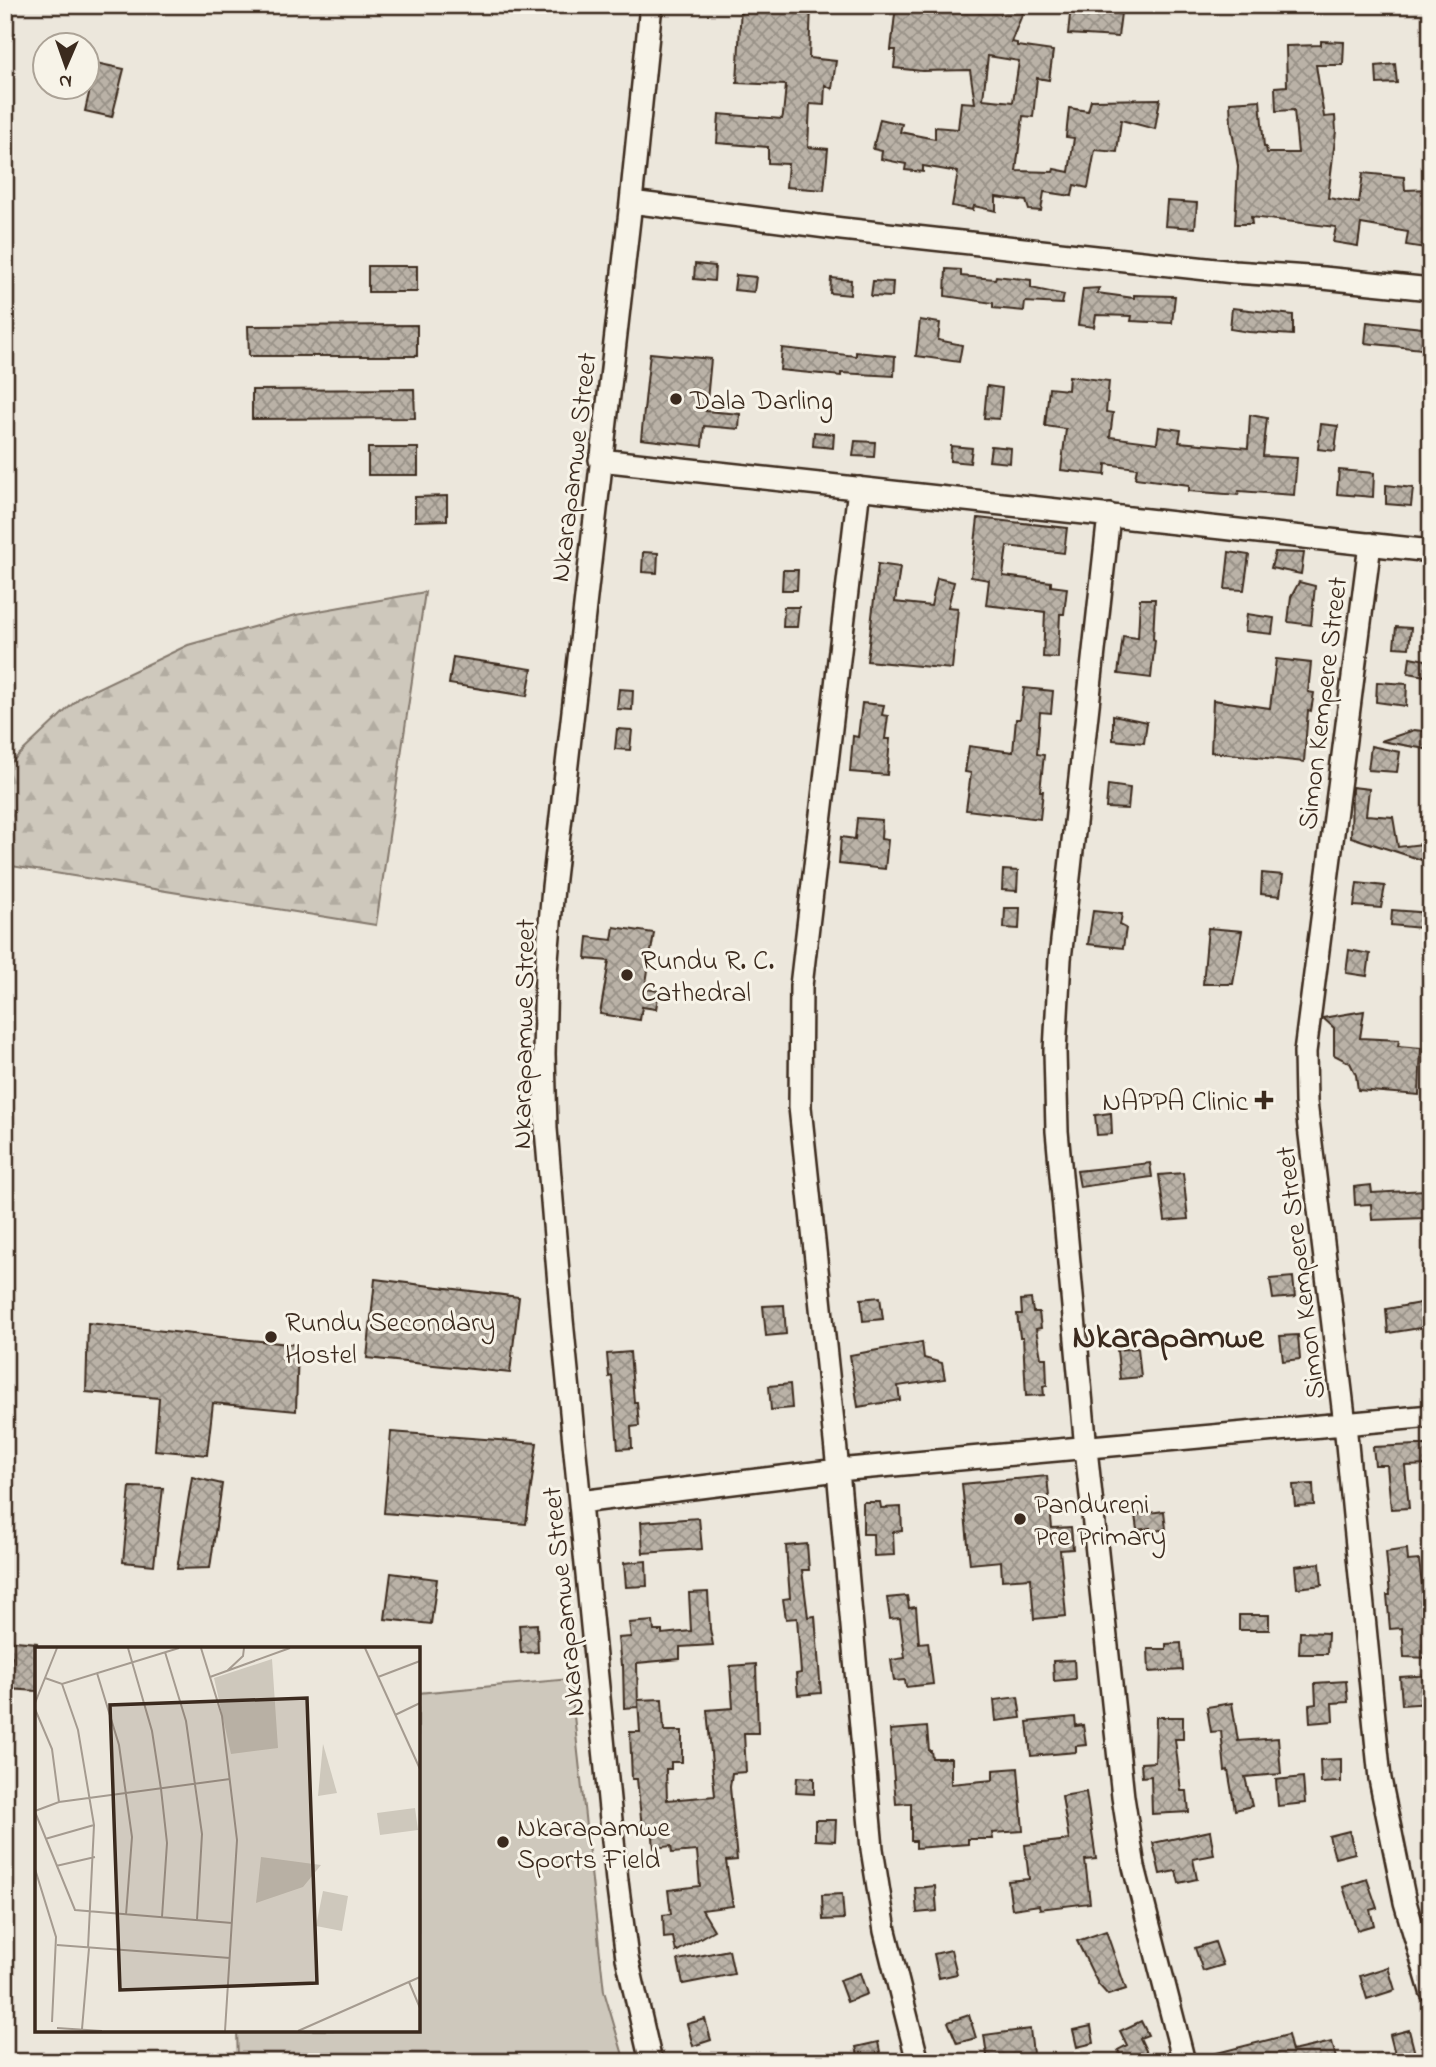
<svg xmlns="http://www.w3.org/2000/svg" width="1436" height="2067" font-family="'Indie Flower',sans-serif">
<defs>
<pattern id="forest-firs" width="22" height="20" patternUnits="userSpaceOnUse" patternTransform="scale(1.75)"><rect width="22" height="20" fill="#cec8bc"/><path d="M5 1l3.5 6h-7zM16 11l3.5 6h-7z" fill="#b2aca1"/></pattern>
<pattern id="building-cross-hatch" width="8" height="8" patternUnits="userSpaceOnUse" patternTransform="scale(1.75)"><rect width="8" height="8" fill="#bab2a7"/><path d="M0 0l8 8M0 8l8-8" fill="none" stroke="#989187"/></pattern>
</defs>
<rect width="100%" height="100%" fill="#ece7dc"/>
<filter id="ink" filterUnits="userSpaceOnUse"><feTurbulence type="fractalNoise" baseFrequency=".0143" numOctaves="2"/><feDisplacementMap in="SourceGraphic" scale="14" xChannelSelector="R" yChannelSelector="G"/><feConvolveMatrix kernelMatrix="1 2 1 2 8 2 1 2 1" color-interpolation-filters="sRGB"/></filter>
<g filter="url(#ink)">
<path fill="url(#forest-firs)" stroke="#84796d" stroke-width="2" d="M425 592 376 925 5 865V768L81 696 188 645 296 615Z"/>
<path fill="#cec8bc" stroke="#84796d" stroke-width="2" d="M570 1679 604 1991 625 2062H238L237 2030H418V1693Z"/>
<path fill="url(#building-cross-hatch)" stroke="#3b2a1e" stroke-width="2" fill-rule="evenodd" d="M741 5H811L809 58 836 61 832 89 825 85 824 105 810 104 808 147 828 149 824 190 786 187 788 164 768 163V147L717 143 719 114 782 119 783 115 786 85 737 83Z
M896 5H992L1006 8 1007 5H1026L1011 42 1017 43V46L1053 51 1049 80 1037 78 1033 117 1023 116 1016 171 1053 172 1054 169 1069 172 1074 138 1066 137 1069 108 1088 111 1091 100 1160 99 1155 129 1121 120 1117 152 1095 150 1088 188 1074 185 1072 196 1044 192 1041 211 1029 210 1026 201 996 197V211L974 206 973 210 952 206 958 172 923 166V172L905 170 906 164 881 159 882 151 873 149 880 119 902 124 900 132 935 139V127L958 129 961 102 975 103 970 70 922 71 894 68 896 50H891ZM988 56 1019 61 1013 102 983 99Z
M1071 5H1122L1118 37 1068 34Z
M1321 41 1344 42 1343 65H1316L1324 117 1335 116 1336 131 1328 198 1359 203 1363 173 1404 177 1405 190 1431 189V232L1428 231 1426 248 1406 245 1408 232 1361 224 1358 246 1333 242 1336 227 1251 217 1252 224H1235L1238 166 1231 125 1230 102 1260 100 1264 147H1266L1267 153H1298L1294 110 1276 111 1275 87 1287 86 1286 46 1321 45Z
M96 63 124 69 112 117 85 111Z
M1395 64 1397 83 1377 84 1376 66Z
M1167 201 1197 203 1195 228 1165 226Z
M695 264 715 266 714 281 694 279Z
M368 266H417V292H368Z
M946 269 961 270V276L995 279 996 276 1031 280V288L1064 295 1062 304 1025 302 1024 311 993 308V303L945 296Z
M736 275 756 277 754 292 734 290Z
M831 278 851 280 850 295 830 293Z
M873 281 893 282 892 297 871 296Z
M1099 288 1097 293 1134 298V295L1175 296 1172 323 1131 321 1132 316 1096 315 1094 327 1078 325 1083 289Z
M1232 308 1293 315V335L1249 332 1230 329Z
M920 320 940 323 938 340 962 345 959 362 916 356Z
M1367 322 1431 329V350L1365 343Z
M417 325V356H249L248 326Z
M782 348 856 356V352L895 356 894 376 841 373V376L780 370Z
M650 353 711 359 706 411 740 414 739 429 704 426 702 446 641 439Z
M1069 376 1109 381 1106 412 1113 413 1110 437 1157 443 1159 427 1181 430 1179 442 1248 448 1250 415 1267 418 1263 456 1297 458 1294 495 1239 491 1238 495 1189 491V485L1135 478 1137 468 1106 464 1105 475 1061 470 1066 429 1045 426 1049 388 1068 390Z
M987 386 1002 388 999 419 984 418Z
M414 389 415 418 252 419V390Z
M1321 424 1338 426 1335 451 1318 449Z
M814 432 834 434 833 448 813 446Z
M855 441 875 442 874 457 853 456Z
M951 446 972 448 970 463 950 461Z
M991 446 1011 448 1010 463 989 461Z
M368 448H418V475H368Z
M1339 470 1374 473 1373 497 1337 494Z
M1386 485 1413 488 1411 506 1386 504Z
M447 496V520L415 521V497Z
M978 518 1067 528 1064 553 1007 546 1003 576 1051 582V586L1067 588 1064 614H1060L1058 658 1043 657 1045 612 986 605 989 580 971 577Z
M643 552 658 553 657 573 642 572Z
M1229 552 1249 555 1244 590 1225 589Z
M1275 552 1304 553 1301 574 1271 568Z
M878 564 900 567 895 602 931 606 937 578 954 582 948 607 958 608 952 669 867 661Z
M783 570H798L797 590H782Z
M1299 582 1315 586 1311 625 1288 622 1291 597Z
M1140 599H1155L1153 639 1155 640 1151 678 1118 674 1123 636 1138 638Z
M784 607H799L797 627H783Z
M1247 614 1274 618 1272 634 1245 631Z
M1396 627 1411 628 1409 648 1394 647Z
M453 657 532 669 527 696 449 684Z
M1410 657 1431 661V677L1408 673Z
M1276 659 1311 663 1308 692 1314 693 1311 711 1308 710 1304 762 1211 752 1213 700 1270 708Z
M1377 682 1407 684 1406 706 1376 702Z
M1024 688 1053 691 1051 713 1040 712 1037 754 1044 755 1040 791H1043L1040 819 966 810 971 773 965 772 969 746 1013 752 1016 719H1020Z
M619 689 633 690 632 710 617 709Z
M862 703 884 705 882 715 888 716 885 739H890L887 775 850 772 853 736 858 737Z
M1113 715 1147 722 1144 743 1113 740Z
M617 729 632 730 630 750 615 749Z
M1414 730 1431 732V750L1381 741Z
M1371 746 1400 752 1397 772 1368 770Z
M1108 785 1130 788 1128 809 1106 808Z
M1352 787 1369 789 1366 815 1393 817 1398 847 1431 843V863L1351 837Z
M857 818 882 820 881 839 888 840 885 869 839 864 841 837 855 839Z
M1003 870 1018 871 1017 891 1002 890Z
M1262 873 1283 875 1280 896 1261 894Z
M1357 883 1385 886 1381 908 1354 906Z
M1005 908H1020L1019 929 1004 928Z
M1392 910 1431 913V929L1391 925Z
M1093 911 1122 914 1120 925 1126 928 1123 948 1088 944Z
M614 927 654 933 645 989 659 991 656 1009 642 1007 640 1020 600 1014 609 961 586 959 588 937 612 940Z
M1208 928 1242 931 1233 984H1203Z
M1349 950 1370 954 1367 976 1346 973Z
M1364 1011 1360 1038 1399 1040 1398 1046 1421 1048 1419 1095 1358 1090 1356 1075 1350 1063 1334 1055V1028L1323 1018Z
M1111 1113 1112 1134 1097 1135 1095 1115Z
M1150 1163 1152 1177 1080 1187 1077 1171Z
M1183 1173 1188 1219 1165 1221 1159 1175Z
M1371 1185 1372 1193 1425 1190V1218L1372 1220 1371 1204 1355 1205 1354 1187Z
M1293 1277 1295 1297 1273 1299 1270 1279Z
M375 1279 519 1297 510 1373 367 1358Z
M880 1297 883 1319 863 1321 861 1299Z
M1031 1299 1033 1312H1039L1041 1328 1036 1329 1041 1358H1046L1047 1385 1043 1386 1044 1395 1026 1396 1023 1337H1020L1017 1314H1022L1021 1300Z
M1426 1302 1427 1327 1388 1333 1386 1309Z
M784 1305 786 1334 766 1336 763 1306Z
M88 1323 298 1345 296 1411 213 1403 207 1455 155 1450 159 1398 86 1392Z
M1298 1335 1300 1359 1283 1361 1280 1336Z
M922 1342 924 1358 942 1363 945 1379 898 1386 900 1400 858 1407 850 1355Z
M1138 1348 1141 1377 1120 1379 1117 1350Z
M630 1352 634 1402H637L639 1426 631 1427 632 1448 618 1449 612 1376 609 1377 607 1354Z
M790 1384 792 1408 771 1410 769 1386Z
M391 1432 537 1443 526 1524 384 1513Z
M1417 1445H1431V1465L1405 1466 1409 1508 1391 1509 1387 1465H1375L1373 1447Z
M1047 1476 1052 1528 1071 1527 1073 1549 1060 1550 1066 1616 1034 1619 1031 1578 1002 1580 1001 1561 970 1564 962 1484Z
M192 1477 222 1484 210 1568 177 1569Z
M1313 1484 1314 1505 1295 1506 1293 1485Z
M130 1487 163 1488 154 1565 123 1562Z
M863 1502H880L881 1508 901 1507 902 1531 893 1532 894 1555 874 1556 873 1534H863Z
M1164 1511 1166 1529 1150 1532V1528L1137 1530 1135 1515Z
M699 1518 702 1549 643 1553 641 1522Z
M807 1544 809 1570H802L808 1617 815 1616 821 1693 798 1695 796 1674 801 1673 797 1618 786 1619 783 1599 790 1598 786 1546Z
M1407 1549 1408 1561 1419 1560 1423 1593 1431 1592V1658L1404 1657 1402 1628 1390 1629 1387 1595H1390L1386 1552Z
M646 1561 647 1586 626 1587 624 1563Z
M1320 1563 1322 1585 1297 1588 1295 1566Z
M391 1573 437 1579 431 1624 385 1619Z
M708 1592 710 1629 713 1645 680 1647V1659L637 1663 638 1707 624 1708 623 1665H621L618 1638 631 1637 629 1623 653 1621 654 1631H662V1634L691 1631 689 1593Z
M907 1596 909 1608 916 1607 919 1643 928 1642 933 1684 906 1687 905 1680 894 1681 891 1660 905 1658 900 1618 890 1619 887 1598Z
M1239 1615H1269V1630H1239Z
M537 1624 538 1652 521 1653 519 1625Z
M1300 1632 1328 1633 1327 1654H1299Z
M5 1640 37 1643V1691L9 1689 12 1656 5 1655Z
M1181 1643 1183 1670 1149 1672 1148 1649H1166V1644Z
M1074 1660 1075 1679 1054 1681 1053 1661Z
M756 1664 758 1733H744L746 1772 732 1773 730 1787 737 1860 726 1861 733 1906 702 1910 714 1930 676 1952 673 1937 664 1938 663 1915 671 1914 668 1890 700 1886 697 1851 672 1853 671 1846 654 1848 652 1827 642 1828 637 1779H632L630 1732H640L638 1700 662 1699 664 1731H682V1762H671V1769H666L667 1800 715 1796 707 1710 733 1708 730 1666Z
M1431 1675V1703L1402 1705 1400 1677Z
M1346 1681 1348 1702 1332 1703 1333 1721 1310 1723 1309 1705 1316 1704 1315 1683Z
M1018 1697 1021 1718 996 1721 994 1700Z
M1232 1703 1238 1741 1278 1738 1281 1774 1245 1777 1252 1806 1235 1810 1228 1770 1225 1771 1221 1731 1211 1732 1207 1707Z
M1075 1717 1076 1726 1083 1725 1086 1745 1076 1746V1752L1031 1756 1027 1722Z
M1156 1717H1183V1739H1175L1181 1791H1187L1189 1812 1152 1814 1151 1776 1142 1777 1141 1763 1155 1762Z
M927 1727 929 1751H931L932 1758H951V1784L993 1780V1770L1018 1768 1023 1831 992 1833 993 1839H968V1844L916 1848V1841H911V1803L896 1804 890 1730Z
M1341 1759V1782L1321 1783 1320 1760Z
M797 1777 814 1778V1794L796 1793Z
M1303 1777 1305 1803 1278 1806 1276 1780Z
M1086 1792 1096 1859 1085 1860 1090 1903 1040 1909 1039 1905 1012 1909 1008 1881 1029 1879 1025 1845 1069 1840 1062 1796Z
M815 1820H836L835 1841 815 1840Z
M1210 1831 1214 1855 1193 1859 1197 1879 1179 1883 1176 1871 1160 1874 1153 1843Z
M1349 1831 1355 1853 1335 1858 1329 1836Z
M1367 1879 1377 1908 1370 1910 1374 1925 1357 1930 1343 1887Z
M935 1886 937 1911 917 1913 915 1888Z
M842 1894 844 1919 823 1920 822 1895Z
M1106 1931 1126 1989 1108 1995 1098 1984 1077 1941Z
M1215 1942 1223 1965 1203 1971 1195 1948Z
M729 1950 734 1974 683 1984 678 1960Z
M951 1950 957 1974 939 1978 934 1954Z
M1388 1967 1395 1990 1367 1999 1360 1976Z
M860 1973 867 1994 847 2002 839 1980Z
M969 2015 976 2038 957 2043 948 2022Z
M705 2019 711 2040 693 2046 687 2024Z
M1141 2021 1148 2035 1140 2038 1149 2057 1138 2062H1123L1118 2050 1127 2045 1120 2031Z
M1091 2026 1094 2043 1077 2047 1073 2030Z
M1030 2029 1034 2062H988L984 2035Z
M1409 2030 1417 2062H1397L1390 2035Z
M1288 2035 1292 2051 1332 2042 1337 2062H1206L1205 2056Z
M878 2042 882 2062H860L856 2047Z"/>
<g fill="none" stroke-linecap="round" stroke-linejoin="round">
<defs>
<path id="minor" d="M651 5 631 202 553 887 546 972 544 1054 546 1129 562 1320 617 1881 627 1958 651 2062
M631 202 842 229 1234 272 1323 278 1431 289
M600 460 1431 551
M859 488 801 986 800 1107 838 1470 872 1849 885 1931 918 2062
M1109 515 1060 959 1055 1051 1057 1131 1086 1449 1123 1797 1134 1867 1184 2062
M1370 544 1305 1052 1306 1102 1345 1424 1380 1779 1405 1902 1431 1991
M580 1502 838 1470 1431 1416"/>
</defs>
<use href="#minor" stroke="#3b2a1e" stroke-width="26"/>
<use href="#minor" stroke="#f7f3e8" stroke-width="21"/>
</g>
</g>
<g fill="#3b2a1e" stroke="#f7f3e8" stroke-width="2.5">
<circle cx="676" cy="399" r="7"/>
<circle cx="627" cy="975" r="7"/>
<path d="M1260.5 1089.5h7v7h7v7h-7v7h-7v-7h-7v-7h7z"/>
<circle cx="271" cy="1337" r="7"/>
<circle cx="1020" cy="1519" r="7"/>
<circle cx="503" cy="1842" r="7"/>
</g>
<g text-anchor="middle" stroke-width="6" stroke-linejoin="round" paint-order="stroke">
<g font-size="28" fill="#3b2a1e" stroke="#f7f3e8" text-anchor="start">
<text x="690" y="409">Dala Darling</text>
<text x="641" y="969">Rundu R. C.<tspan x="641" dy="32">Cathedral</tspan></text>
<text x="1248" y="1110" text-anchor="end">NAPPA Clinic</text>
<text x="285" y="1331">Rundu Secondary<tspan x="285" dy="32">Hostel</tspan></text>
<text x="1034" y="1513">Pandureni<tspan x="1034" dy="32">Pre Primary</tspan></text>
<text x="517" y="1836">Nkarapamwe<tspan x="517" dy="32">Sports Field</tspan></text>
</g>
<g font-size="28" fill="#3b2a1e" stroke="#f7f3e8">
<text transform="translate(572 467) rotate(-83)" y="10">Nkarapamwe Street</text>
<text transform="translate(1321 703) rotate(-83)" y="10">Simon Kempere Street</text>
<text transform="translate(522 1034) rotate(-89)" y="10">Nkarapamwe Street</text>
<text transform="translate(1299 1273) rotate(-97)" y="10">Simon Kempere Street</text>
<text transform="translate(562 1602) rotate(-96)" y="10">Nkarapamwe Street</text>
</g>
<g font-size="35" font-weight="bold" fill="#3b2a1e" stroke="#f7f3e8">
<text x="1168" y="1347">Nkarapamwe</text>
</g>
</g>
<g transform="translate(35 1647)">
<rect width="385" height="385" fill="#ece7dc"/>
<path d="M288 97 302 146 283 149Z" fill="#cec8bc"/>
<path d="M226 210 286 218 268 240 221 256Z" fill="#cec8bc"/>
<path d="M237 12 243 101 196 107 179 31ZM380 161 383 183 345 188 342 166ZM288 244 313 249 307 284 281 279Z" fill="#cec8bc"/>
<path fill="none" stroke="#a59b90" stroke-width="2" d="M93 1 117 84 126 142 132 196 127 270M166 1 187 69 202 193 190 384M330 1 385 122M130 5 151 74 167 187 162 273M192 24 208 9 209 1M62 26 84 98 97 190 91 268M175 30 255 1M343 30 385 14M10 31 27 37 144 1M27 37 43 83 59 178 53 301M0 56 22 1M0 62 17 102 24 155M360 68 385 56M0 164 24 155 195 132M0 165 40 263 197 276M10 192 59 178M21 219 60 210M0 222 21 290 17 375M22 298 195 311M374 335 385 361M22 381 67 384M47 382 54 301M263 384 385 330"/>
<path fill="#3b2a1e" fill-opacity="0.15" stroke="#3b2a1e" stroke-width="3.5" d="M272 51 282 336 85 343 75 58Z"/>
<rect width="385" height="385" fill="none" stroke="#3b2a1e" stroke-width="3.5"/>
</g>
<rect width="1436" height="2067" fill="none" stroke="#f7f3e8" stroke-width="28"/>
<rect x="14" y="14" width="1408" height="2039" fill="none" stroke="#3b2a1e" stroke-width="2.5" filter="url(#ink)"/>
<g transform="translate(66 66) rotate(182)"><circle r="33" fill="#f7f3e8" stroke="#aca397" stroke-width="2"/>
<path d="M0-5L12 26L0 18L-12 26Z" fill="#3b2a1e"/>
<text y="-10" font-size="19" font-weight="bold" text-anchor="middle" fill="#3b2a1e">N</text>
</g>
</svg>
